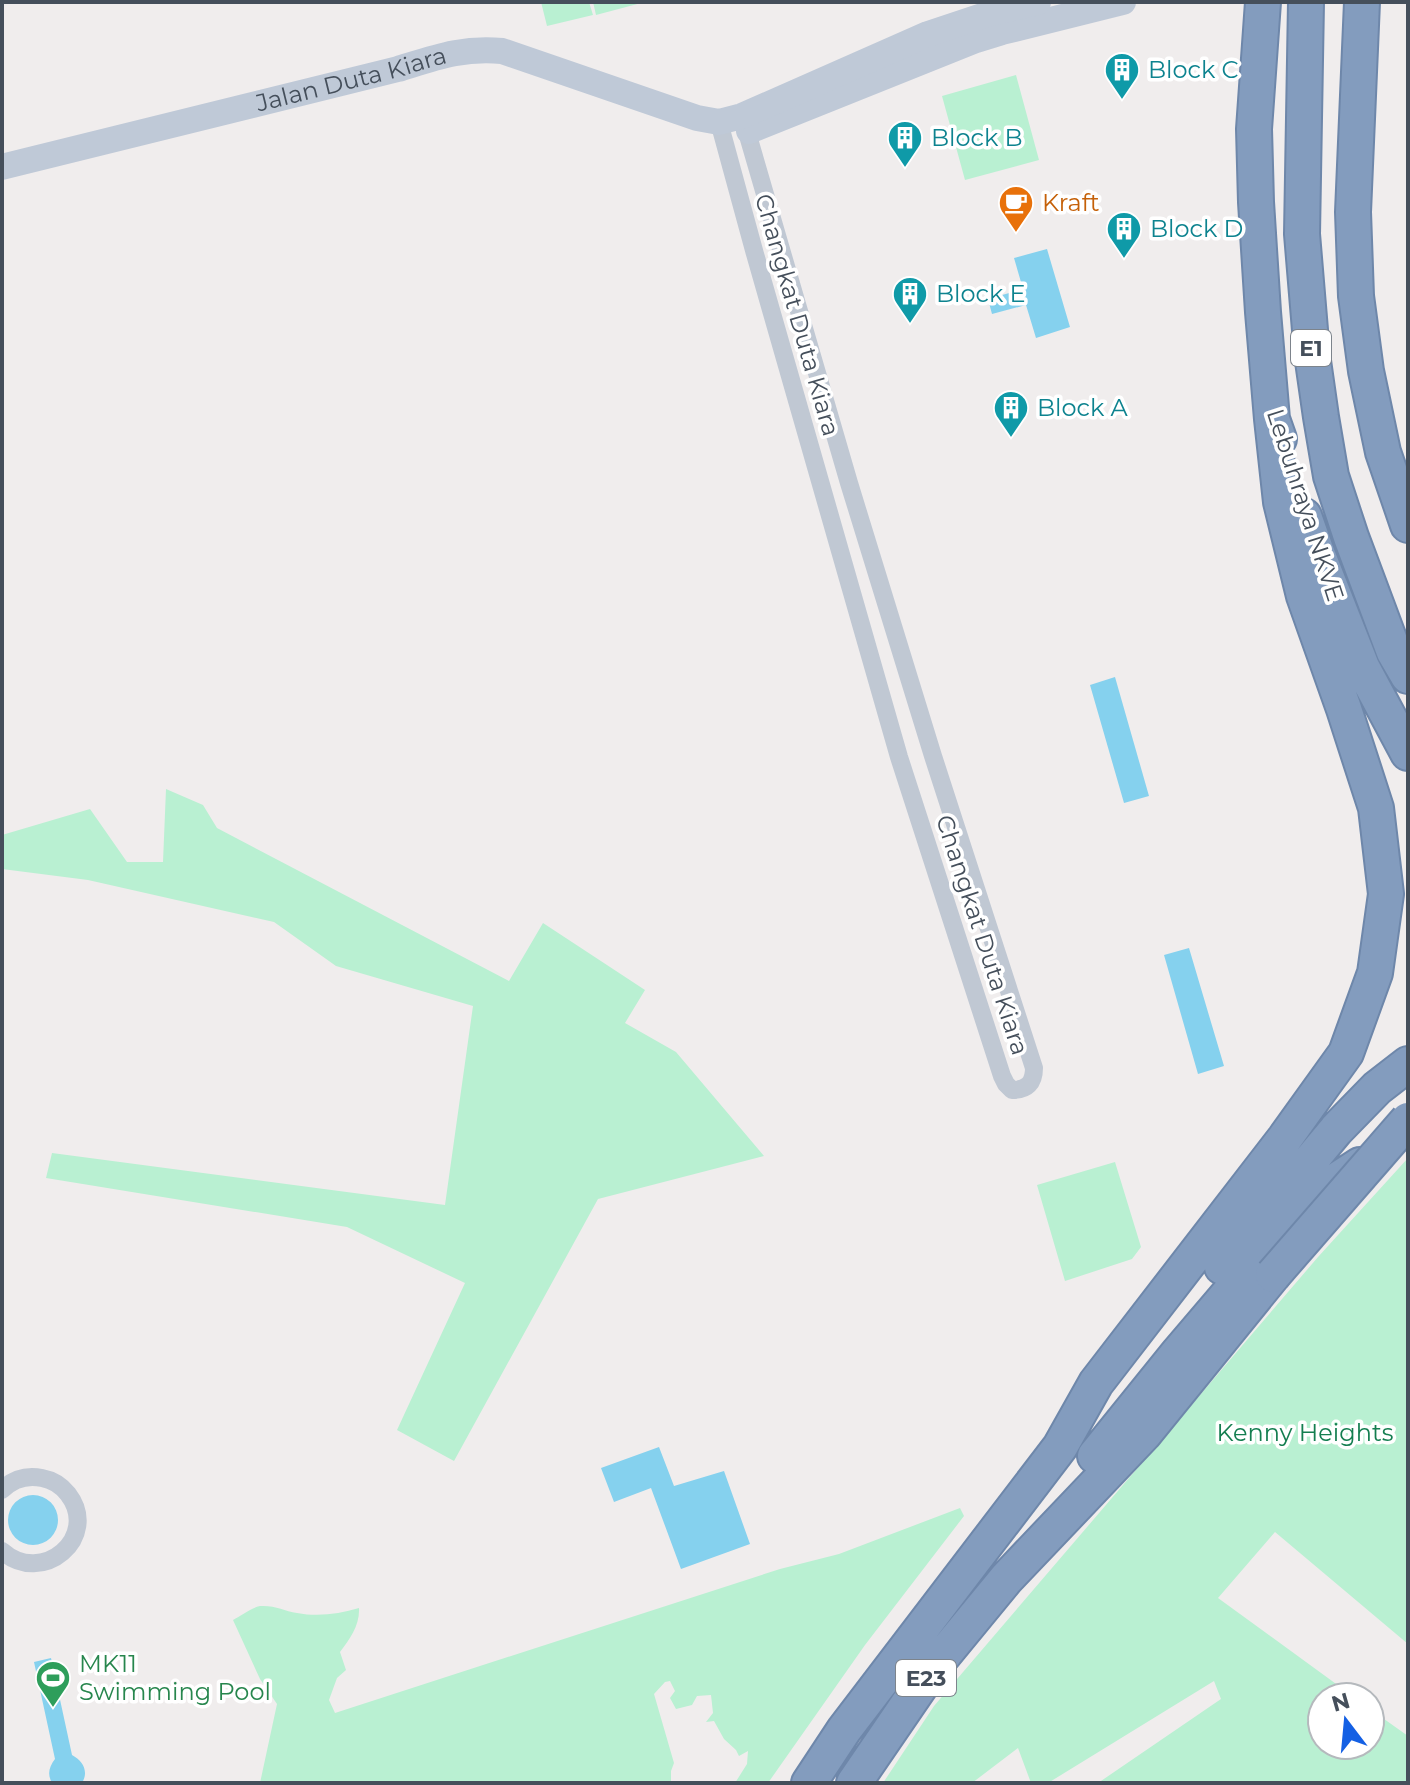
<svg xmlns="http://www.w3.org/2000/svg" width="1410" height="1785" font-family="Montserrat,sans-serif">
<rect width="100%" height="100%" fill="#f0eded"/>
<path fill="#b9f0d2" d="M541 2H589L593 15 547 26Z
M593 2H645L596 15Z
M1016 75 1039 160 965 180 942 96Z
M166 789 203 805 217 828 509 981 543 923 645 990 625 1023 676 1052 764 1156 598 1199 454 1461 397 1430 465 1283 347 1227 46 1178 52 1153 445 1205 473 1006 336 966 274 922 88 880 2 869V835L90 809 127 862H163Z
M1408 1158V1644L1275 1532 1218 1598 1354 1697H1322V1745H1370V1709L1408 1736V1783H1098L1221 1699 1214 1681 1048 1783H1031L1018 1748 972 1783H883L934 1706 1318 1257Z
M1115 1162 1141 1247 1132 1259 1065 1281 1037 1185Z
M960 1508 964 1516 865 1645 768 1783H735L747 1764 748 1751 739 1756 736 1750 724 1739 714 1721 706 1722 713 1713 711 1695 697 1696 692 1705 676 1709 670 1698 675 1691 670 1681 665 1682 654 1694 674 1763 671 1771V1783H260L277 1704 260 1679 233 1620C241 1616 251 1608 260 1606 275 1605 284 1611 297 1613 318 1617 339 1614 359 1608 360 1625 350 1639 340 1652L346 1670 337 1678 329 1700 335 1713 780 1569 839 1554Z"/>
<path fill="#85d1ee" d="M1047 249 1070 327 1036 338 1026 305 992 314 988 299 1023 289 1014 258Z
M1115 677 1149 796 1124 803 1090 685Z
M1189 948 1224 1066 1198 1074 1164 955Z
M659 1447 674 1486 724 1471 750 1544 681 1569 651 1488 614 1502 601 1468Z
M8 1520a25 25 0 1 1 50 0a25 25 0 1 1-50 0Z
M51 1658 72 1755C83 1761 89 1771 82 1783H52C47 1774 49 1767 55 1759L34 1662Z"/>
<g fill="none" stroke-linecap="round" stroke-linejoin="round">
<defs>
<path id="motorway" d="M1263 2 1254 129 1256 202 1263 312 1272 419 1279 439
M1306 2 1302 234 1312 354 1321 417 1331 476 1351 537 1394 652 1408 676
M1362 2 1353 212 1356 296 1366 371 1383 452 1408 525
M1304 516 1316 550 1362 667 1408 753
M1222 1267 1336 1130 1377 1088 1408 1064
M1095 1456 1179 1352 1295 1216 1334 1182 1360 1165
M809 1783 844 1730 1060 1447 1096 1383 1285 1138 1346 1053 1375 973 1386 894 1376 808 1344 709 1304 596 1281 502 1272 419
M854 1783 932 1669 1006 1579 1144 1434 1273 1275"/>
</defs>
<use href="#motorway" stroke="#6e87aa" stroke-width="38"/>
<path stroke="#c0c8d3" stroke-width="18" d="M719 122 755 254 899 757 1002 1076 1006 1084 1012 1090C1027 1090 1034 1083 1034 1068L933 756 849 483 744 122
M2 1490C13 1479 27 1475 42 1478 53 1480 61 1485 68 1494 101 1537 42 1587 2 1551"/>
<g stroke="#bfc9d7" stroke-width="26">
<path d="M749 131 976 40 1002 32 1123 2"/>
<path id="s1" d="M2 167 398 69C434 58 463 47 502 51L697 118 719 122 742 116 928 34 991 13 1038 2"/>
</g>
<use href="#motorway" stroke="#839cbe" stroke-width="34"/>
<defs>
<path id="motorway-bridge" d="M1273 1275 1408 1120"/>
</defs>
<use href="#motorway-bridge" stroke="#6e87aa" stroke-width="38" stroke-linecap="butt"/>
<use href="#motorway-bridge" stroke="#839cbe" stroke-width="34"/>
</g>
<defs>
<symbol id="building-pin" viewBox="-11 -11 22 30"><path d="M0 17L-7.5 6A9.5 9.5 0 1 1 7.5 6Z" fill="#0f9aa8" stroke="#fff"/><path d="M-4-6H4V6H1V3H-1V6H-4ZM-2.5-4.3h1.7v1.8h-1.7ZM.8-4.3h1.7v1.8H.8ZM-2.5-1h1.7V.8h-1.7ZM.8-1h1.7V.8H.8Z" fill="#fff"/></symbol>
<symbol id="cafe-pin" viewBox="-11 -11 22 30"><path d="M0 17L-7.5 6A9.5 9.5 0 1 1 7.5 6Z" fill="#e8710a" stroke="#fff"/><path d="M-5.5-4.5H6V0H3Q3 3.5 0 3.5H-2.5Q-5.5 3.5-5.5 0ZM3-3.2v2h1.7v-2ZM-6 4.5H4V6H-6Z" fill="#fff"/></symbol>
<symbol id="stadium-pin" viewBox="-11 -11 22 30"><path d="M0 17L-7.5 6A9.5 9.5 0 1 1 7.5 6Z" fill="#2e9e5b" stroke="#fff"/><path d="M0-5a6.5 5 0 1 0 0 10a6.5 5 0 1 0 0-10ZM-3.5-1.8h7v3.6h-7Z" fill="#fff"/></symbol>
</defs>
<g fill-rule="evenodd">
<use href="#building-pin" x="1102" y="50" width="40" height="54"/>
<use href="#building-pin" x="885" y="118" width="40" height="54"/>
<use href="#cafe-pin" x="996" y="183" width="40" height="54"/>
<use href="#building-pin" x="1104" y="209" width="40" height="54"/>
<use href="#building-pin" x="890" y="274" width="40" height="54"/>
<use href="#building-pin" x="991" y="388" width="40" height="54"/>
<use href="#stadium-pin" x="33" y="1658" width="40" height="54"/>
</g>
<g text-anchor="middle" stroke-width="7" stroke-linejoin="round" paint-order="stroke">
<g fill="#fff" stroke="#7d848c" stroke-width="2">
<rect x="1291" y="330" width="40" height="36" rx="6"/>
<rect x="896" y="1660" width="60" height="36" rx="6"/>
</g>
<g font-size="22" font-weight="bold" fill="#454f5b">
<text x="1311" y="356">E1</text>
<text x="926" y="1686">E23</text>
</g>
<g font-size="24" fill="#0d838f" stroke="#fff" text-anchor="start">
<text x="1148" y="78">Block C</text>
<text x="931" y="146">Block B</text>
<text x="1150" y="237">Block D</text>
<text x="936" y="302">Block E</text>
<text x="1037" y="416">Block A</text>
</g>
<g font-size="24" fill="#454f5b" stroke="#fff">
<text dy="8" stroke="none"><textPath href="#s1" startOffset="360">Jalan Duta Kiara</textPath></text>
<text transform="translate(797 315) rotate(74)" y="8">Changkat Duta Kiara</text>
<text transform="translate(1305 505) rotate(72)" y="8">Lebuhraya NKVE</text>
<text transform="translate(982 935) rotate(72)" y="8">Changkat Duta Kiara</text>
</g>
<g font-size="24" fill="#c56008" stroke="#fff" text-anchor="start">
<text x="1042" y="211">Kraft</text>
</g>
<g font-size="24" fill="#147e50" stroke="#fff">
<text x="1305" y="1441">Kenny Heights</text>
</g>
<g font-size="24" fill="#27864d" stroke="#fff" text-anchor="start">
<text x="79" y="1672">MK11<tspan x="79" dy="28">Swimming Pool</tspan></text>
</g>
</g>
<rect width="1410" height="1785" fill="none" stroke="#454f5b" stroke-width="8"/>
<g transform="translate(1346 1721) rotate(344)"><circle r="38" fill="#ffffff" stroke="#b5b9bd" stroke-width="2"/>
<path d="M0-6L14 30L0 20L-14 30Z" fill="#1460e4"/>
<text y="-12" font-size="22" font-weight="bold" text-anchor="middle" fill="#454f5b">N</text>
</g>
</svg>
